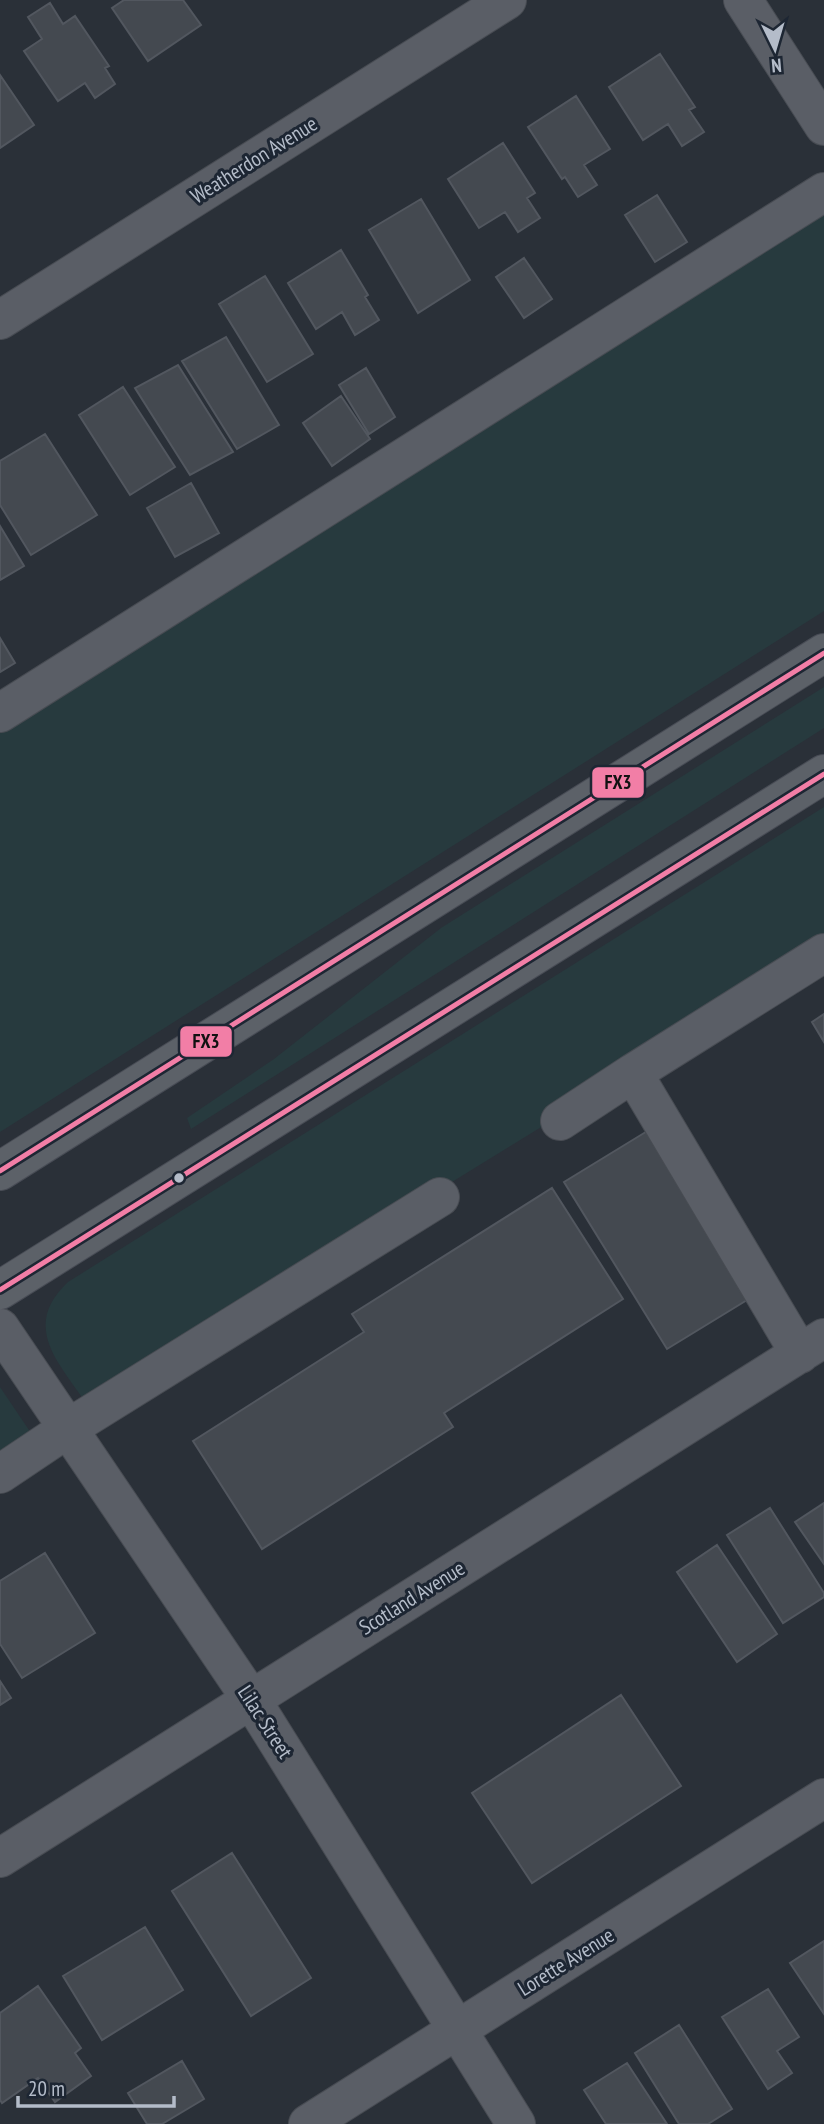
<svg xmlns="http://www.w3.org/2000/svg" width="824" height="2124" font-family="'PT Sans Narrow',sans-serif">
<rect width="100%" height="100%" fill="#2a3038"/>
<path fill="#273a3e" d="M824 192V611L0 1132V713Z
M824 687V728L191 1129 187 1118 274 1059 441 928Z
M824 807V953L88 1406C60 1364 20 1327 68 1282Z
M0 1387 35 1439 0 1461Z"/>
<path fill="#444950" stroke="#52575f" stroke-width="2" d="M124 0H183L201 25 148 61 112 8Z
M50 3 63 24 75 16 109 66 105 68 115 84 95 98 85 83 58 101 24 51 42 39 28 17Z
M660 54 695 107 689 110 704 132 682 146 668 124 643 140 609 87Z
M0 75 34 125 0 148Z
M576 96 610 149 584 165 597 185 578 197 565 177 562 179 528 127Z
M503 143 535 193 527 198 540 218 518 232 505 212 479 228 448 179Z
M657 195 687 242 655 262 625 215Z
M421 199 470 280 418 313 369 230Z
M341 250 368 295 365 297 379 320 355 335 342 312 316 329 288 283Z
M524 258 552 299 524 318 496 277Z
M265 276 313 354 267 382 219 304Z
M226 337 279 425 237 449 182 361Z
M178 365 233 452 190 475 135 388Z
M366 368 395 417 369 434 339 385Z
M123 387 175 467 130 495 79 415Z
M341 396 370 439 332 466 303 423Z
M45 434 97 515 31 555 0 505V461Z
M191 483 219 533 175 557 147 508Z
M0 526 24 566 0 580Z
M0 638 15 663 0 672Z
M824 1014V1042L812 1022Z
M649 1130 752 1297 667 1349 564 1182Z
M552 1188 623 1299 444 1413 453 1427 262 1549 193 1441 364 1332 352 1314Z
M824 1503V1564L795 1522Z
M770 1508 824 1593V1597L783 1623 727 1535Z
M717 1545 777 1634 737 1662 677 1572Z
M45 1553 95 1633 22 1678 0 1644V1581Z
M0 1681 11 1698 0 1705Z
M621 1695 681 1786 532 1883 472 1793Z
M232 1853 311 1978 251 2016 172 1891Z
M145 1927 183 1990 102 2040 63 1976Z
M824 1941V2014L790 1963Z
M38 1986 81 2048 75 2053 91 2076 55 2102 38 2078 2 2103 0 2100V2013Z
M768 1989 799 2037 777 2051 792 2073 768 2089 722 2017Z
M679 2025 732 2109 708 2124H679L635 2053Z
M182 2061 204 2099 162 2124H147L128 2093Z
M627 2063 667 2124H606L584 2090Z"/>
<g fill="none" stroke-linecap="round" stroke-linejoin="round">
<defs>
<path id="minor" d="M743 0 824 126
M0 320 507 0
M0 713 824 192
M633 1073 824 953
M560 1121 633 1073 800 1354
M0 1328 251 1699 516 2124
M0 1474 67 1429 440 1197
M0 1858 824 1338
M308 2124 824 1798"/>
<path id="major" d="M0 1171 824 653
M0 1290 824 774"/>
</defs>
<use href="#minor" stroke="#484c53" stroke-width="40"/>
<use href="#major" stroke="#484c55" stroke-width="40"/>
<use href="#minor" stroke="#5a5e66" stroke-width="38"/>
<use href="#major" stroke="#5c6168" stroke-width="38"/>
<defs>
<path id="bus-1" d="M0 1171 824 653
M0 1290 824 774"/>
</defs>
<use href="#bus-1" stroke="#1d2633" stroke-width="10"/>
<use href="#bus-1" stroke="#f27ea6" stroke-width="5"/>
</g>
<circle fill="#b4bcc9" stroke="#1d2633" stroke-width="2.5" cx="179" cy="1178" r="6"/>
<g text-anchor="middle" stroke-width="6" stroke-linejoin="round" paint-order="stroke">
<g font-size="21" fill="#b4bcc9" stroke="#1d2633">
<text transform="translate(254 160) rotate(-32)" y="7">Weatherdon Avenue</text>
<text transform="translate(412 1598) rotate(-32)" y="7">Scotland Avenue</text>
<text transform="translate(265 1722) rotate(57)" y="7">Lilac Street</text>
<text transform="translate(566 1962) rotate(-32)" y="7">Lorette Avenue</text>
</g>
</g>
<g stroke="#1d2633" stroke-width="2.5">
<rect x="591" y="766" width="54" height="33" rx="7" fill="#f27ea6"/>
<rect x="179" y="1025" width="54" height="33" rx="7" fill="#f27ea6"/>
</g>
<g font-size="19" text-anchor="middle" font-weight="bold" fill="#111">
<text x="618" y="789">FX3</text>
<text x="206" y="1048">FX3</text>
</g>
<g transform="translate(775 49) rotate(175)" stroke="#1d2633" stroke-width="5" paint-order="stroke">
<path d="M0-5L12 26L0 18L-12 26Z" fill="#b4bcc9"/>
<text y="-10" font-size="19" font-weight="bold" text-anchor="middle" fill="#b4bcc9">N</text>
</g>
<path d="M18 2096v10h156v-10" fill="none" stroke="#b4bcc9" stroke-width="3.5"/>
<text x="28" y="2096" font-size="21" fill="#b4bcc9" stroke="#1d2633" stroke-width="5" paint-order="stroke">20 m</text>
</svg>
